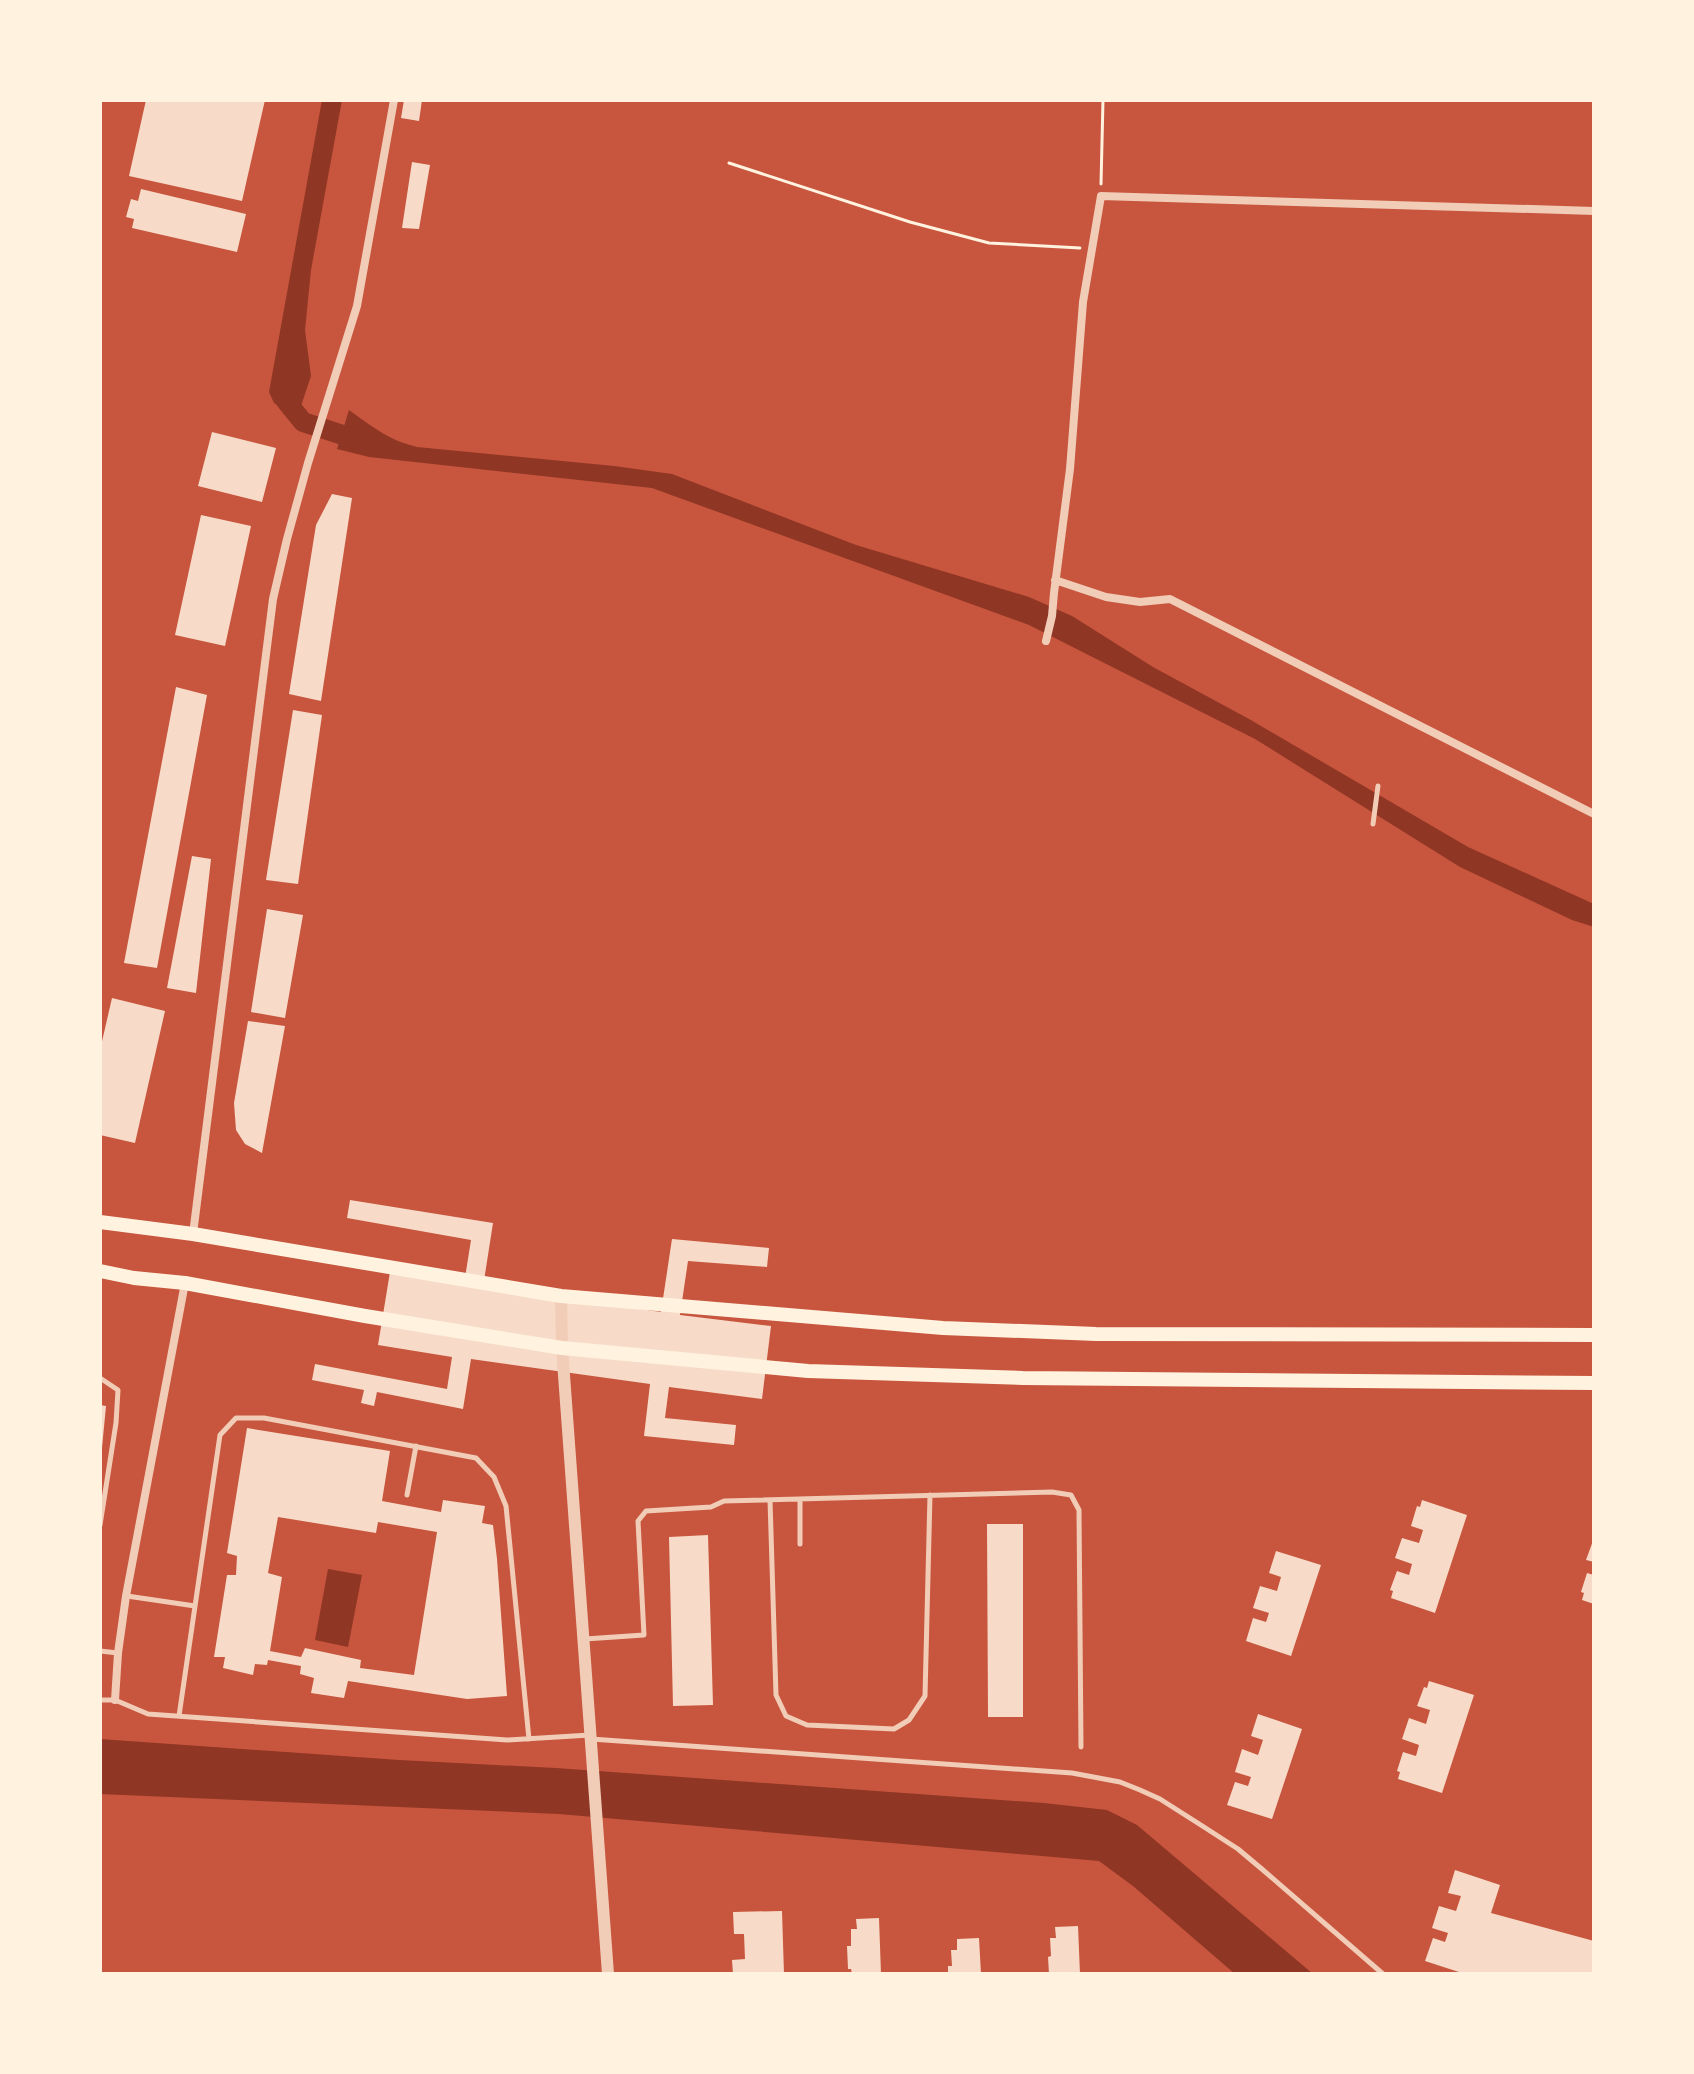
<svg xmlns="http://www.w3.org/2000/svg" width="1694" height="2074" font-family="Quicksand,sans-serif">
<rect width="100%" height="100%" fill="#c8553d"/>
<path fill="#8f3625" d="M322 100H342L311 270 305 330 311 376 297 418 274 403 269 392Z
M349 410C373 427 388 440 417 447L614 466 672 474 856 545 1029 597 1072 616 1153 667 1249 719 1468 847 1594 904V927L1572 920 1460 867 1255 739 1029 625 652 488 369 457 337 449Z
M328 1569 362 1575 348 1647 315 1640Z
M100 1739 399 1760 556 1768 1044 1803 1107 1810 1137 1825 1313 1974H1235L1133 1886 1099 1861 559 1814 100 1794Z"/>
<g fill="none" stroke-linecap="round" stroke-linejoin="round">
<path stroke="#8f3625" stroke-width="20" d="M287 396 286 401 303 422 367 443"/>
</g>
<path fill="#f7dbc8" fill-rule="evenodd" d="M146 100H265L242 201 129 176Z
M404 100H422L419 121 401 118Z
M412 162 430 165 419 229 402 228Z
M141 189 246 214 237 252 132 228 134 219 126 217 131 199 138 201Z
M212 432 276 448 262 502 198 486Z
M332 494 352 498 321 701 289 694 316 525Z
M201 515 251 526 225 646 175 635Z
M176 687 207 695 157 968 124 963Z
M293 710 322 715 298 884 266 880Z
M192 856 211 859 196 993 167 988Z
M267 909 303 915 285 1018 251 1012Z
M112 998 165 1011 135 1143 100 1135V1050Z
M248 1021 285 1026 262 1153 245 1144 236 1130 234 1103Z
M350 1200 493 1223 483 1287 661 1312 672 1239 769 1248 767 1267 688 1261 680 1315 771 1326 762 1399 669 1387 665 1418 736 1425 734 1445 644 1436 650 1384 471 1359 463 1409 377 1392 374 1406 361 1403 364 1390 312 1380 315 1364 447 1389 452 1357 378 1345 390 1272 464 1284 471 1240 347 1218Z
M100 1405 106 1406 102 1448H100Z
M247 1428 390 1451 382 1501 441 1512 443 1500 485 1506 482 1523 493 1525 497 1559 507 1696 467 1699 348 1681 344 1698 311 1693 314 1678 300 1674 301 1666 268 1660 267 1665 255 1664 253 1675 223 1668 225 1657H214L227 1575H236L237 1556 227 1553ZM278 1517 376 1533 378 1522 437 1532 414 1675 360 1668 361 1660 305 1648 301 1657 270 1651 282 1577 268 1573Z
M1422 1500 1467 1515 1435 1613 1391 1598 1393 1591 1390 1590 1397 1571 1409 1575 1412 1564 1395 1558 1402 1538 1419 1543 1423 1530 1411 1526 1417 1506 1420 1507Z
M987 1524H1023V1717H988Z
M708 1535 713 1705 673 1706 669 1537Z
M1594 1538V1562L1586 1560Z
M1276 1551 1321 1565 1291 1656 1246 1641 1253 1618 1266 1622 1269 1613 1253 1608 1260 1586 1277 1591 1281 1577 1269 1573Z
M1587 1573 1594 1575V1604L1582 1600 1584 1593 1581 1592Z
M1429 1681 1474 1695 1442 1793 1398 1779 1400 1772 1397 1771 1403 1752 1416 1756 1419 1745 1402 1739 1409 1718 1426 1724 1430 1710 1417 1706 1424 1687 1427 1688Z
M1258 1714 1302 1729 1272 1819 1227 1805 1235 1782 1248 1786 1251 1777 1235 1772 1242 1749 1258 1755 1263 1740 1251 1736Z
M1455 1870 1500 1885 1491 1913 1594 1941V1974H1465L1425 1961 1433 1938 1445 1942 1448 1933 1432 1928 1439 1906 1456 1911 1461 1896 1448 1893Z
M782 1911 784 1974H733L732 1960 745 1959 744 1934H734L733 1912Z
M879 1918 881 1974H852L851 1969H848L847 1946H851V1929H857L856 1919Z
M1078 1926 1080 1974H1049L1048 1957 1051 1956 1050 1938H1056L1055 1927Z
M979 1938 981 1974H948V1966H952L951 1950H957V1939Z"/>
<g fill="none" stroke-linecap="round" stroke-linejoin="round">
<path stroke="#fff3e0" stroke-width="3" d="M729 163 910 222 989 243 1080 248
M1101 184 1103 100"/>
<path stroke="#f1ccb7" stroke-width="5" d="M1373 824 1378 786
M100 1378 118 1390 116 1423 100 1525
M407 1495 416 1446
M770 1500 776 1695 786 1716 807 1725 894 1729 909 1720 925 1696 930 1495
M800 1544V1499
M127 1596 195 1606
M585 1639 644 1635 638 1521 646 1511 711 1507 724 1501 1052 1492 1071 1495 1079 1510 1081 1747
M100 1651 118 1653
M100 1700H115L148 1714 507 1740 590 1735
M179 1716 220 1435 236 1418H264L476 1458 494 1477 506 1506 529 1739
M591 1739 1072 1773 1120 1782 1140 1790 1160 1799 1204 1827 1238 1849 1263 1870 1383 1974"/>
<path stroke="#f1ccb7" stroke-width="8" d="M1055 580 1106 597 1140 602 1170 599 1594 814
M1046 641 1052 616 1054 593 1070 469 1083 302 1101 196 1594 211
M193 1234 273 599 287 539 308 463 357 306 394 100
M115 1700 118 1653 126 1596 185 1283"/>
<path stroke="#f1ccb7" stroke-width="12" d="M561 1296 562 1348 608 1974"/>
<path stroke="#fff3e0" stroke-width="14" d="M100 1222 193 1234 561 1296 943 1328 1096 1334 1594 1335
M100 1271 134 1278 185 1283 365 1316 562 1348 808 1371 1023 1378 1594 1383"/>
</g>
<rect width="1694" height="2074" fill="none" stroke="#fff3e0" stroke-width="204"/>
</svg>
